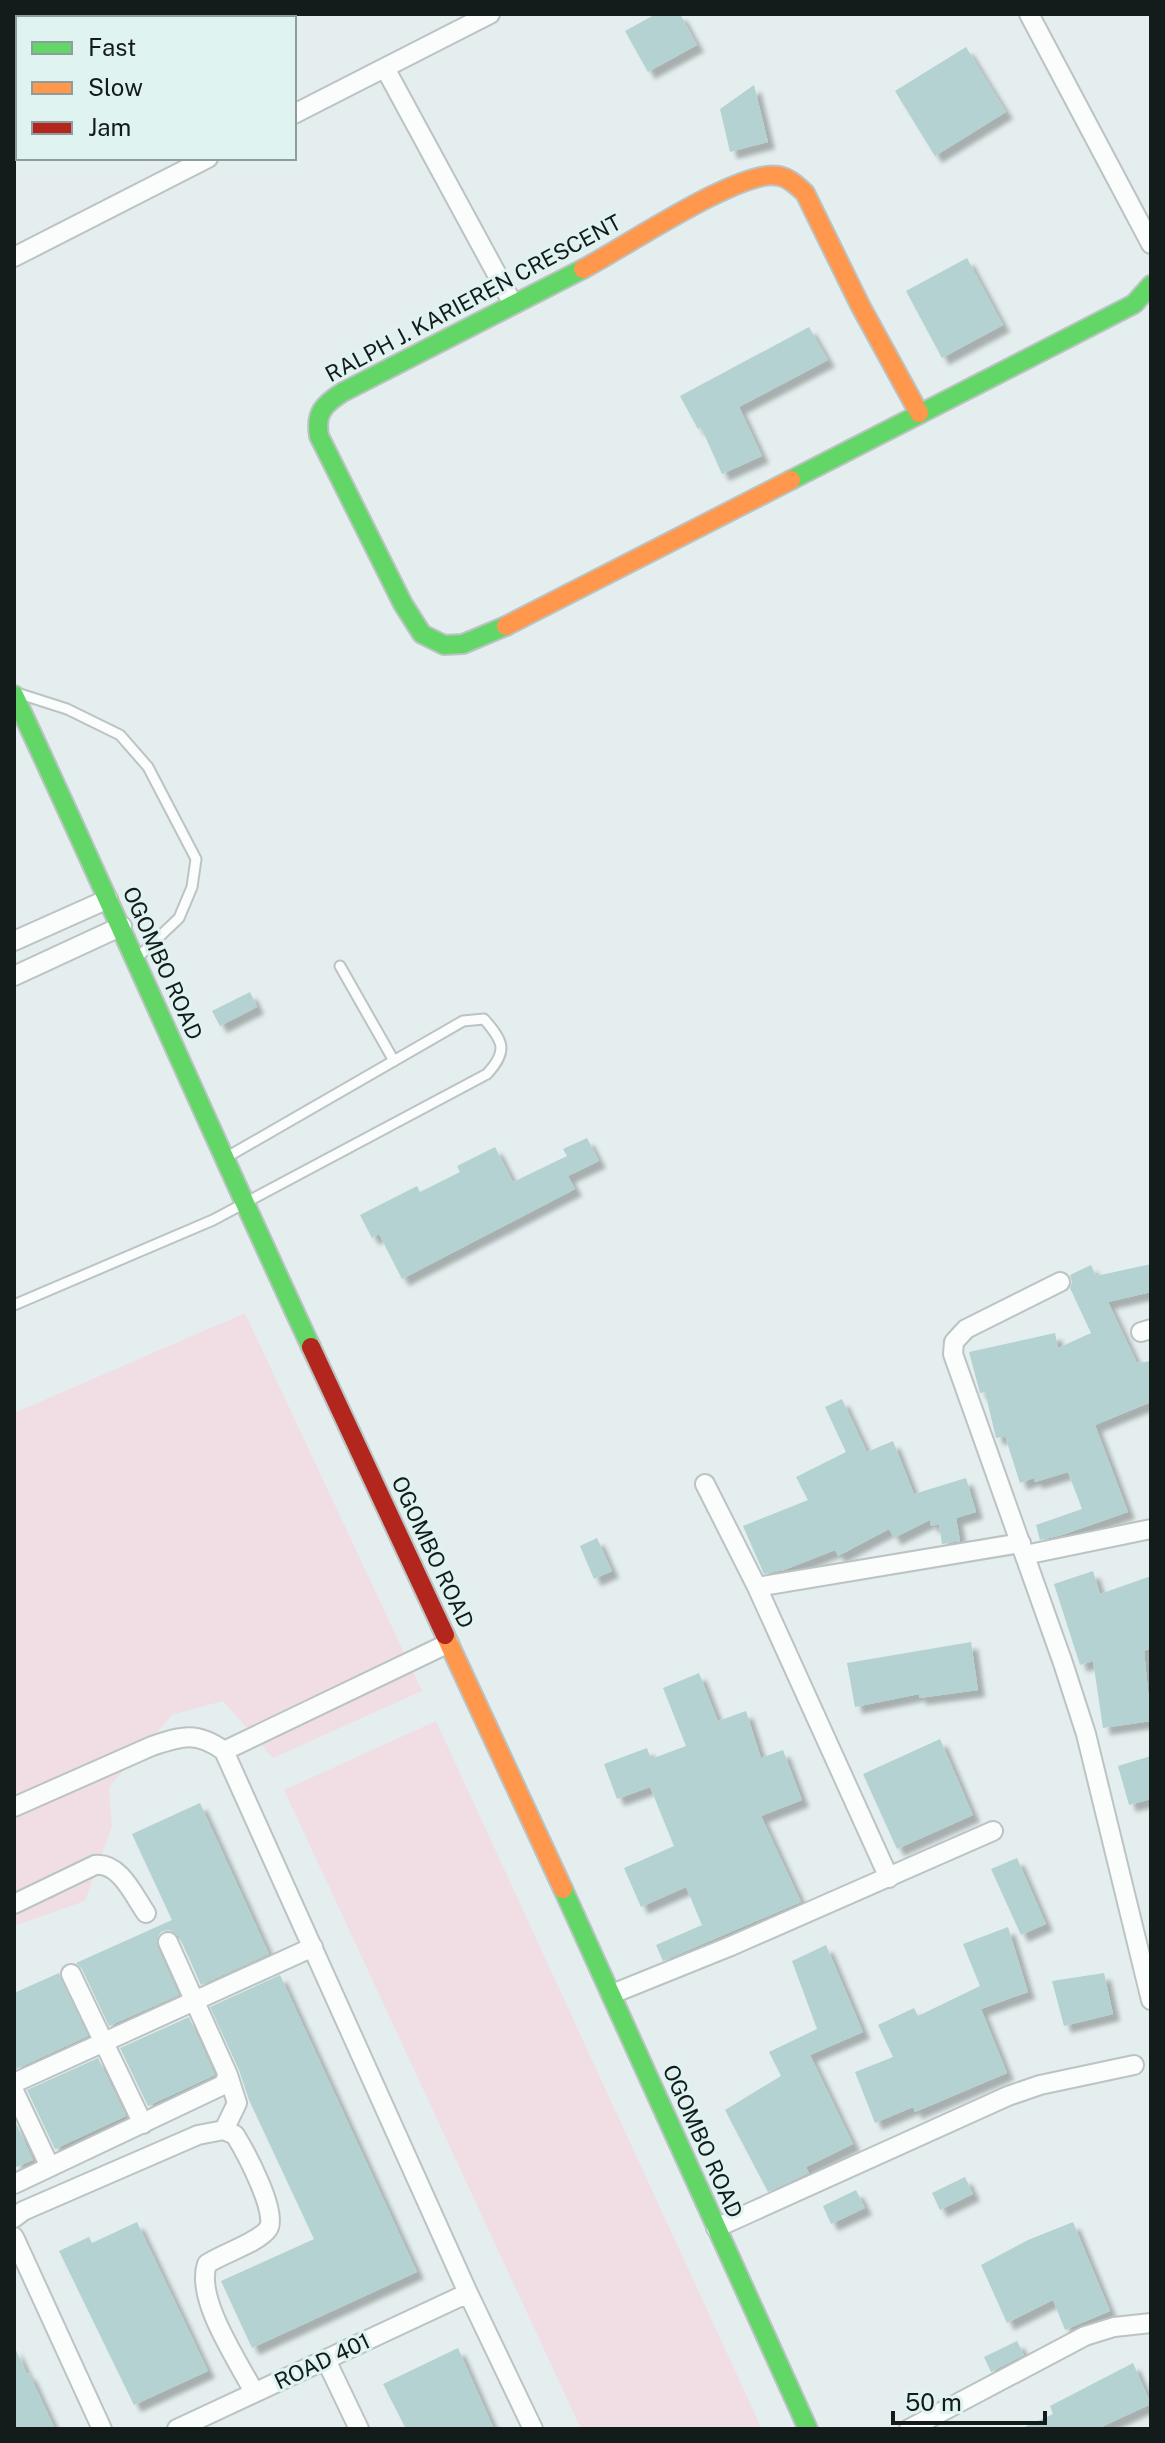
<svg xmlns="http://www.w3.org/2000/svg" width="1165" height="2443" font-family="'Public Sans',sans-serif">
<defs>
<filter id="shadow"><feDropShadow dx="7" dy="7" stdDeviation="2" flood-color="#0004"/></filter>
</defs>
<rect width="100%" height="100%" fill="#e4eeee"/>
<path fill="#f1dee5" d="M245 1313 422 1691 273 1758 223 1701 172 1715 109 1787 112 1827 85 1901 14 1926V1413Z
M436 1721 762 2429H581L284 1790Z"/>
<path fill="#b3d2d1" filter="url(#shadow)" d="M656 14H680L697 45 648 72 625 31Z
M966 47 1006 112 935 156 895 91Z
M754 85 768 142 730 152 720 109Z
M967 258 1003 325 942 358 906 291Z
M809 327 828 360 739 407 762 456 722 474 701 427 698 429 680 396Z
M250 992 257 1007 220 1026 212 1011Z
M587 1138 599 1161 568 1176 575 1189 402 1279 379 1234 372 1238 360 1215 417 1186 420 1192 460 1172 457 1166 495 1147 513 1182 567 1156 563 1149Z
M1151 1264V1292L1108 1302 1137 1363 1151 1361V1402L1095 1425 1128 1512 1062 1535 1040 1540 1036 1525 1082 1509 1068 1472 1035 1482 1034 1478 1020 1483 1005 1436 996 1438 985 1392 980 1393 969 1352 1055 1333 1058 1348 1091 1333 1070 1288 1072 1282 1070 1275 1091 1265 1096 1276Z
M842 1399 867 1452 893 1441 914 1494 966 1478 976 1512 956 1518 960 1541 942 1544 939 1524 931 1526 930 1520 894 1538 889 1529 838 1556 835 1550 784 1570 764 1574 743 1526 808 1500 796 1477 846 1452 825 1407Z
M597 1538 612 1571 594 1579 580 1546Z
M1093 1571 1100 1594 1151 1576V1648L1144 1651 1151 1721 1103 1728 1093 1661 1080 1665 1054 1584Z
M971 1642 978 1690 919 1698V1694L855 1707 847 1663Z
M699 1673 718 1721 746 1711 761 1758 783 1750 802 1800 761 1816 801 1902 663 1961 656 1945 702 1925 686 1887 641 1907 624 1868 674 1846 650 1787 617 1799 604 1764 647 1748 651 1759 686 1746 663 1688Z
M940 1739 973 1815 897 1849 863 1774Z
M1151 1756V1799L1129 1805 1118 1766Z
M200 1803 269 1954 201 1985 179 1936 170 1930 162 1931 158 1936 157 1946 179 1995 109 2026 82 1969 76 1963 172 1920 132 1834Z
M1017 1858 1046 1924 1021 1935 991 1869Z
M1008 1927 1028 1992 981 2009 1007 2073 915 2112 913 2107 875 2123 855 2072 893 2057 878 2025 914 2008 918 2016 980 1986 963 1944Z
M826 1945 863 2032 810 2055 853 2144 806 2167 809 2173 768 2192 725 2110 781 2076 769 2052 817 2029 792 1961Z
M59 1973 88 2036 14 2070V1993Z
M1104 1973 1113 2014 1064 2026 1052 1981Z
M280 1975 417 2272 252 2348 221 2281 314 2239 249 2100 239 2070 210 2007Z
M189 2017 215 2075 148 2106 120 2048Z
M98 2058 126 2116 55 2149 27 2090Z
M14 2119 33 2160 14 2168Z
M965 2177 973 2194 940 2210 932 2193Z
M856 2190 865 2208 831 2224 823 2206Z
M137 2222 208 2371 134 2405 59 2251 89 2237 92 2243Z
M1073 2222 1110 2311 1065 2330 1053 2300 1007 2323 981 2265 1028 2240Z
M1017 2341 1024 2355 991 2372 984 2357Z
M14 2346 27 2374 29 2373 55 2429H14Z
M458 2348 494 2429H406L383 2384Z
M1133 2363 1151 2404 1097 2429H1020L1053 2414 1050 2406Z"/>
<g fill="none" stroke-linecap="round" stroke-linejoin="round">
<defs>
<path id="lane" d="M17 693 67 709 120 735 148 767 196 859 192 887 179 918 137 958
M340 966 394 1061
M14 1305 213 1220 487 1074C508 1051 504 1042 484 1019L463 1021 227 1157"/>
<path id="street" d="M1029 14 1151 244
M385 68 513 304
M294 114 490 14
M14 257 208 158
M14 941 108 899
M14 976 122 926
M1060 1282 966 1329 954 1342 953 1354 1063 1663 1086 1734 1151 2000
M1141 1332 1151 1329
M705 1484 757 1587 889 1878
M1025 1555 1151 1529
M757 1587 1021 1543
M224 1751 449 1643
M14 1807 152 1746C182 1736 197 1731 224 1751L468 2293 533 2429
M14 1904 95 1865C120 1862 134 1896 146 1913
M71 1974 143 2124
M612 1994 731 1946 993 1831
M14 2083 313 1947
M14 2091 50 2167
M224 2130 237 2103 228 2075
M14 2184 223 2085 228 2075 168 1942
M14 2218 23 2211 198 2135 224 2130 235 2135C245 2151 279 2214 268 2229 258 2243 223 2253 207 2264 195 2299 238 2361 254 2392
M716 2228 1008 2096 1040 2085 1134 2065
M14 2237 102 2429
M326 2360 359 2429
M177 2429 468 2293
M909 2429 1085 2336 1114 2327 1151 2323"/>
<path id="fast" d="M791 480 1134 304 1151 285
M506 626 463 644 444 645 422 634 403 604 319 436C315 413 324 404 343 392L583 269
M14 695C115 911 210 1130 311 1347
M563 1889 808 2429"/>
<path id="slow" d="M583 269C622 249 742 167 779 176 790 178 797 186 805 193L861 307 919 413
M506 626 791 480
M445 1635 563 1889"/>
<path id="jam" d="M311 1347 445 1635"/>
</defs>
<use href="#lane" stroke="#bbc3c3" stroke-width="13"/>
<use href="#street" stroke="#bbc3c3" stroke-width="22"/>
<use href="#fast" stroke="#bbc3c3" stroke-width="22"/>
<use href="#slow" stroke="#bbc3c3" stroke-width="22"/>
<use href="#jam" stroke="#bbc3c3" stroke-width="22"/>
<use href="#lane" stroke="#fbfcfc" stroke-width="9"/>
<use href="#street" stroke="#fbfcfc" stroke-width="18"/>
<use href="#fast" stroke="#63d668" stroke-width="18"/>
<use href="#slow" stroke="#ff974d" stroke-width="18"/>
<use href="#jam" stroke="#b3261e" stroke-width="18"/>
</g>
<g text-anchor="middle" stroke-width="6" stroke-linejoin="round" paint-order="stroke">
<g font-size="22" fill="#141b1b" stroke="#dff3f1">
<text transform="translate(473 298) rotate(-28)" y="8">RALPH J. KARIEREN CRESCENT</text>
<text transform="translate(163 963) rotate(66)" y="8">OGOMBO ROAD</text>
<text transform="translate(433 1552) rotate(65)" y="8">OGOMBO ROAD</text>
<text transform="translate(703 2141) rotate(66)" y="8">OGOMBO ROAD</text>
<text transform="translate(322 2361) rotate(-25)" y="8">ROAD 401</text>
</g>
</g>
<rect width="1165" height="2443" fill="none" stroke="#141b1b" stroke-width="32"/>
<rect x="16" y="16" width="280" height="144" fill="#dff3f1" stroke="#8e9d9b" stroke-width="2"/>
<rect x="32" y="42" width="40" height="12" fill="#63d668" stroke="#8e9d9b" stroke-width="2"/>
<text x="88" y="56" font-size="24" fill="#141b1b">Fast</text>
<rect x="32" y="82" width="40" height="12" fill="#ff974d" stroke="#8e9d9b" stroke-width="2"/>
<text x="88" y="96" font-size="24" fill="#141b1b">Slow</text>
<rect x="32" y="122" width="40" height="12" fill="#b3261e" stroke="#8e9d9b" stroke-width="2"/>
<text x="88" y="136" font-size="24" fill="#141b1b">Jam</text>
<path d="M893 2411v12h152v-12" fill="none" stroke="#141b1b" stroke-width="4"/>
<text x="905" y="2411" font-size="24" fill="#141b1b" stroke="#dff3f1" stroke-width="6" paint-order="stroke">50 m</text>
</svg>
